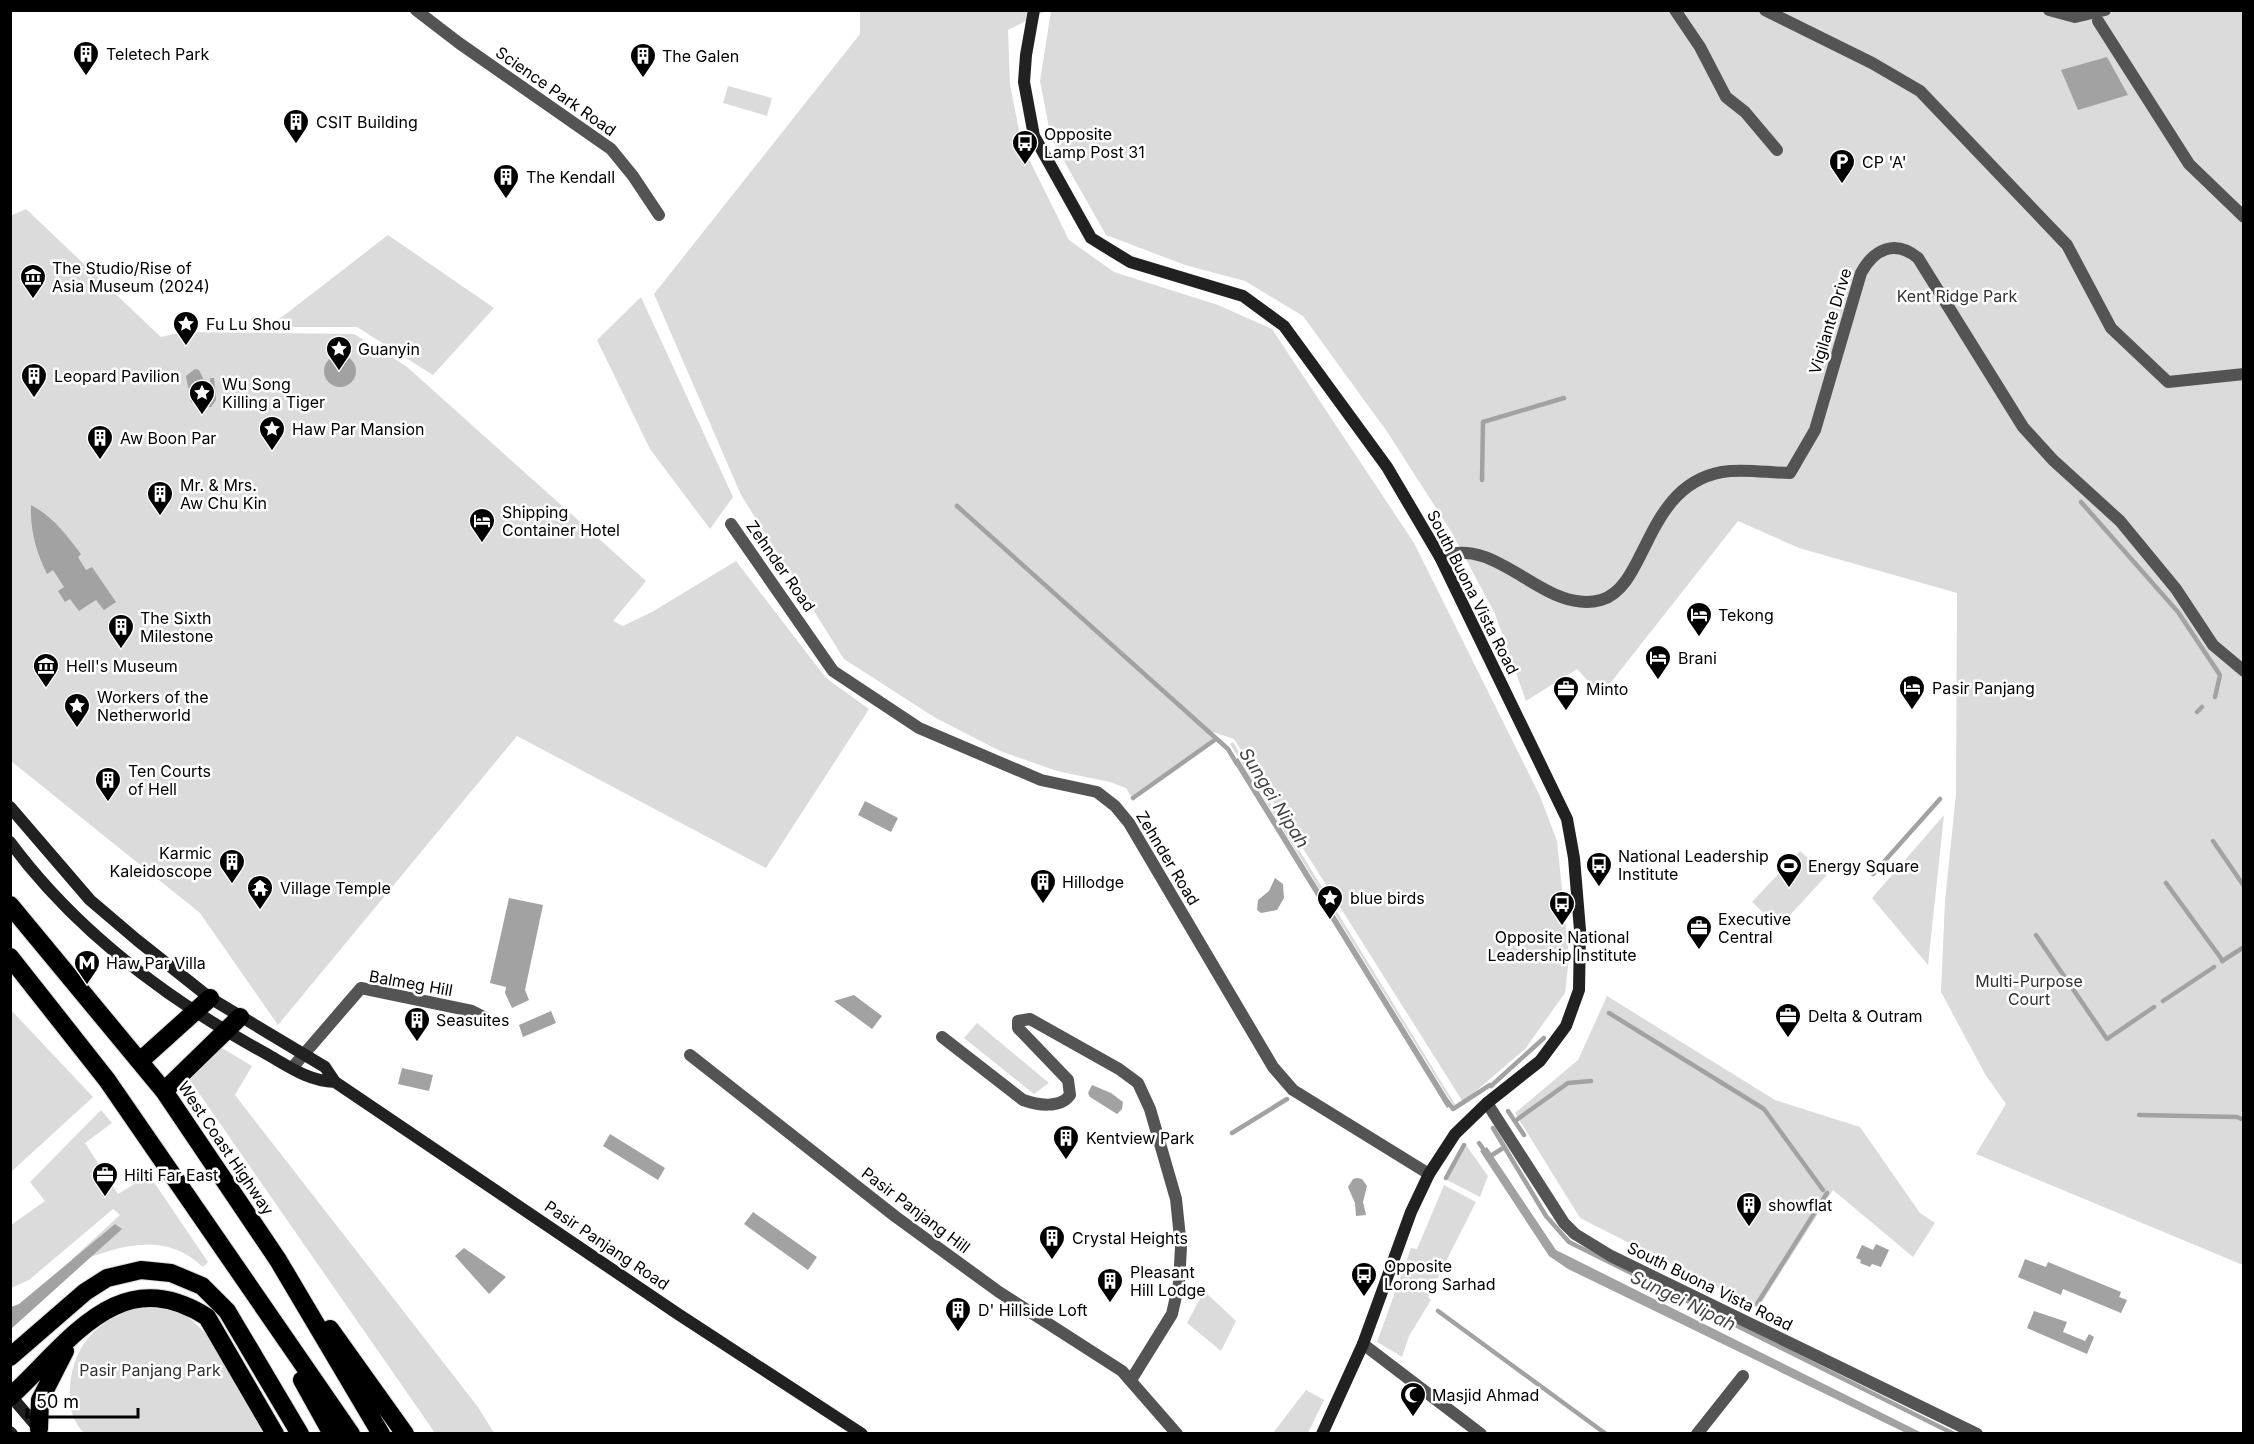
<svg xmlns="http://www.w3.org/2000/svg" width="2254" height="1444" font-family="Inter,sans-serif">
<rect width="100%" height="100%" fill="#fff"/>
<path fill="#dbdbdb" d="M860 11H1046L1008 30 1010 85 1022 145 1069 240 1114 272 1218 305 1272 329 1414 543 1540 796 1557 841 1569 958 1565 993 1525 1049 1463 1102 1234 739 1204 729 1214 738 1212 742 1132 798 1126 788 1110 782 1057 771 1000 751 934 717 844 659 741 495 654 294 860 34Z
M1051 11H2243V1265L1976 1154 2006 1104 1985 1074 1941 992 1945 901 1956 794 1957 593 1799 548 1738 521 1601 695 1577 669 1526 701 1495 614 1452 533 1388 433 1303 316 1245 281 1185 265 1106 235 1051 138 1040 81Z
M728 86 772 98 767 116 723 103Z
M26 209 161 337 182 332 354 334 406 366 646 581 613 621 623 626 652 612 736 561 826 678 869 709 766 868 517 736 278 1025 200 913 11 761 10 216Z
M388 235 494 308 433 375 357 327H269Z
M641 297 733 497 710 529 650 449 597 340Z
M1233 742 1456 1106 1455 1108 1230 744Z
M1944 815 1928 965 1872 898Z
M1800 851 1827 875 1779 927 1752 902Z
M1607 996 1775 1100 1860 1127 1920 1213 1935 1223 1913 1257 1833 1190 1758 1308 1580 1218 1515 1113 1578 1060Z
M11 1010 93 1097 11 1172Z
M977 1023 1049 1083 1034 1094 964 1038Z
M217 1045 252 1066 235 1095 478 1407 494 1433H435L187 1076Z
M101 1110 112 1123 85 1143 118 1194 149 1175 208 1262 203 1267C163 1230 121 1246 76 1262L72 1259 120 1215 113 1209 29 1280 11 1288V1225L45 1201 30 1182Z
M1466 1145 1488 1176 1480 1197 1447 1180Z
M1444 1185 1476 1202 1428 1297 1431 1300 1409 1336 1402 1357 1377 1342 1411 1248 1417 1249Z
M1204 1291 1236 1321 1221 1351 1187 1323Z
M145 1305C152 1306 161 1305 168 1307 212 1319 244 1396 266 1433H84C71 1419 69 1407 70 1387 73 1342 102 1316 145 1305Z
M1306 1390 1324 1400 1308 1433H1273Z"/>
<path fill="#a2a2a2" d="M2107 57 2128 95 2078 110 2061 70Z
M324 371a16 16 0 1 1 32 0a16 16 0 1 1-32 0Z
M195 369 199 370 204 380 200 398 204 404 211 402 210 378H214L216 400 211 407H201L196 401 192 403 190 400 194 397 188 387 186 376Z
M31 505C53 517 66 534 81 554L78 557 86 570 92 567 116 602 104 610 96 600 79 611 70 599 65 602 58 591 64 587 53 570 47 574C36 552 30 530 31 505Z
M1238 758 1452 1105 1447 1108 1233 761Z
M865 801 898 818 891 832 858 815Z
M1275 878 1283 884 1284 898 1277 910 1261 913 1257 910 1258 900 1269 891Z
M509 898 543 905 525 990 529 1000 512 1008 505 993 506 987 490 983Z
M854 995 882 1016 872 1029 834 1001Z
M551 1011 556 1023 523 1037 519 1025Z
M402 1068 433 1075 429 1091 398 1084Z
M1092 1085 1111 1093 1123 1102 1122 1109 1117 1114 1090 1097 1088 1093Z
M610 1134 665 1168 658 1180 603 1146Z
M1487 1147 1556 1250 1922 1433H1906L1568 1269 1549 1256 1480 1151Z
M1357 1178 1362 1179 1367 1186 1363 1202 1366 1215 1356 1216 1355 1203 1348 1187 1353 1179Z
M753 1212 817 1257 808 1270 744 1224Z
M115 1224 122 1229 11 1329V1307L19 1304Z
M1876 1244 1889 1250 1881 1267 1872 1264 1870 1267 1860 1263 1861 1260 1856 1258 1862 1245 1873 1250Z
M464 1248 506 1277 489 1294 455 1256Z
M2025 1259 2046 1267 2048 1262 2121 1292 2119 1297 2127 1300 2121 1313 2063 1289 2061 1295 2018 1277Z
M2034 1311 2067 1322 2063 1332 2085 1341 2089 1334 2094 1337 2087 1354 2027 1328Z"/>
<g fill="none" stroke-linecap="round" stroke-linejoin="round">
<path stroke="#a2a2a2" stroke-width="4.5" d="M1482 480 1483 422 1564 398
M2081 502 2178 612 2220 675 2215 697
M957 506 1228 749 1237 764
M2197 712 2202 707
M1133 798 1216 739
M2213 841 2244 886
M1873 874 1940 799
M2166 883 2223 961
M2036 935 2107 1039 2154 1007
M2222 961 2244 947
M2163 1001 2214 967
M1609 1013 1764 1109 1823 1190
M1491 1086 1544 1038
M1448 1102 1453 1109 1490 1085
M1508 1111 1524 1135
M2139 1115 2237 1117 2244 1120
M1515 1121 1568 1083 1591 1081
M1493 1128 1546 1216 1569 1242 1954 1434
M1232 1133 1287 1099
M1479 1143 1486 1153
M1489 1157 1503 1148
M1446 1178 1464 1145
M1757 1304 1827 1193
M1438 1311 1606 1434"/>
<defs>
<path id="highway" d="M10 905 164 1091 278 1260 381 1434
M10 957 107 1080 351 1434
M140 1061 210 998
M164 1091 240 1017
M330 1329 405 1434
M10 1357 85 1292 107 1278 141 1270 171 1273 202 1286 227 1311 300 1434
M302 1380 332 1434
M10 1397C70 1342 119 1261 207 1317L275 1434
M39 1429 40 1400 65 1351"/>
</defs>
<use href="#highway" stroke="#dbdbdb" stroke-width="20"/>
<path stroke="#545454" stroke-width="12" d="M416 10 459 43 611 149 633 176 659 215
M1675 10 1700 47 1726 97 1745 112 1777 150
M1765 10 1872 63 1920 91 2067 245 2111 328 2168 382 2244 374
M2049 10 2075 17 2105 10
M2098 21 2189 164 2244 217
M731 524 833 671 919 728 1041 780 1097 792 1115 806 1129 823 1273 1067 1293 1090 1429 1174
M1440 557C1498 533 1544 616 1601 600 1648 587 1644 486 1722 472 1743 468 1769 473 1790 473L1815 430 1861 273C1874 249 1895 239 1918 258L2023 427 2053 460 2120 521 2176 589 2213 645 2244 671
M942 1037 1023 1100C1037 1105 1060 1109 1070 1095L1068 1080 1018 1028V1021L1030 1019 1119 1069 1138 1083 1150 1109 1176 1199 1181 1247 1179 1283 1172 1314 1131 1380
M690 1055 896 1217 999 1292 1122 1371 1177 1434
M292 1068 361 988 472 1011 486 1018
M1487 1103 1564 1223 1575 1234 1611 1256 1977 1434
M1363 1344 1481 1434
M1697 1434 1743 1376"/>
<path stroke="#212121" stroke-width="12" d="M1034 10 1026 55 1024 82 1034 136 1091 238 1130 262 1243 296 1284 326 1387 467 1440 557 1567 819 1574 858 1580 930 1579 990 1566 1026 1540 1061 1487 1103 1455 1134 1429 1174 1411 1212 1363 1344 1322 1434
M10 807 90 900 137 940 210 998 325 1067 335 1082 678 1314 862 1434
M10 842C76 931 168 1000 265 1053 288 1066 308 1081 335 1082
M10 1395 40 1430
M10 1432 12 1434"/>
<use href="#highway" stroke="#000" stroke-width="18"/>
</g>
<defs>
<symbol id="building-pin" viewBox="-11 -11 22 30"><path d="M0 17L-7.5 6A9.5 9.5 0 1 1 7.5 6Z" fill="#000" stroke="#fff"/><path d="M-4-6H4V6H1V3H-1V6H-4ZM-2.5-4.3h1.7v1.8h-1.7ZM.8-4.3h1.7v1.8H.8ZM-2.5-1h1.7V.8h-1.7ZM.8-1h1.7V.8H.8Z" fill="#fff"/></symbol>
<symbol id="bus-pin" viewBox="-11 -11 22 30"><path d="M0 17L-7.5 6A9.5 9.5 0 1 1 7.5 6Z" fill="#000" stroke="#fff"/><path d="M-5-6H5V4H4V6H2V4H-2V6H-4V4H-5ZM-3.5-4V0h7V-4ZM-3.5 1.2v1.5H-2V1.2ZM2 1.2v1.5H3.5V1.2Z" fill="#fff"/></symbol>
<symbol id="parking-pin" viewBox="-11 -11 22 30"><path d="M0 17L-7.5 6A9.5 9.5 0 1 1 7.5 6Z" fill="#000" stroke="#fff"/><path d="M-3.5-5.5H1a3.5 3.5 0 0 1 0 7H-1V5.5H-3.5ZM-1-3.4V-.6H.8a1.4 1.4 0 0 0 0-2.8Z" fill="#fff"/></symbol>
<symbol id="museum-pin" viewBox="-11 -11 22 30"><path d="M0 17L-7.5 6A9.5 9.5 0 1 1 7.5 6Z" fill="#000" stroke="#fff"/><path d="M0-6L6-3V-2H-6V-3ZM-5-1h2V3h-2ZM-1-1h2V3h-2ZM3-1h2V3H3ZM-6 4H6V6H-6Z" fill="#fff"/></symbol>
<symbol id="sight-pin" viewBox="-11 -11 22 30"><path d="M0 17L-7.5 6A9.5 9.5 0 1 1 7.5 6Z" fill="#000" stroke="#fff"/><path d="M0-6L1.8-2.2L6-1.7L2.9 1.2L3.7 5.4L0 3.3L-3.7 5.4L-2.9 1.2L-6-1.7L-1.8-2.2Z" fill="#fff"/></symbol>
<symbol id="hotel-pin" viewBox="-11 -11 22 30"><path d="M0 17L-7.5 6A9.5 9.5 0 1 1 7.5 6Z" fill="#000" stroke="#fff"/><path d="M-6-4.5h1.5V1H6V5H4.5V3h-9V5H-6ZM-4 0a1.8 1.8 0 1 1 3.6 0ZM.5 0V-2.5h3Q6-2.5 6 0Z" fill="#fff"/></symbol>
<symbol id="office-pin" viewBox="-11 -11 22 30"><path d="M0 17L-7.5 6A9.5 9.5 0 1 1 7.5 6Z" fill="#000" stroke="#fff"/><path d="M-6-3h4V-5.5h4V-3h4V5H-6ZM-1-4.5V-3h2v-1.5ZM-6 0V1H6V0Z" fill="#fff"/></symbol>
<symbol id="stadium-pin" viewBox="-11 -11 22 30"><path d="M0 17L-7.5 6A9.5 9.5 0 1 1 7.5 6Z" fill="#000" stroke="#fff"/><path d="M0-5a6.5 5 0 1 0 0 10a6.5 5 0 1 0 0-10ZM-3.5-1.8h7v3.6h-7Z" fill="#fff"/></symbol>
<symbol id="temple-pin" viewBox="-11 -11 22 30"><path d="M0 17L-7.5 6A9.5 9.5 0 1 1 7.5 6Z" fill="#000" stroke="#fff"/><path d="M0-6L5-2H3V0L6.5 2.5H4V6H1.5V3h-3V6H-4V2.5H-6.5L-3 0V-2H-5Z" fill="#fff"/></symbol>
<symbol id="metro-pin" viewBox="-11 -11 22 30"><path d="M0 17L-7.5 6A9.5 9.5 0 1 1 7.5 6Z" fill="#000" stroke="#fff"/><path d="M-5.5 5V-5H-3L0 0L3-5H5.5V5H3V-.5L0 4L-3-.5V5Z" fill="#fff"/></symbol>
<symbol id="mosque-pin" viewBox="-11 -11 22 30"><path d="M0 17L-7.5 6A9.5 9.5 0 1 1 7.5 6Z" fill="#000" stroke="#fff"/><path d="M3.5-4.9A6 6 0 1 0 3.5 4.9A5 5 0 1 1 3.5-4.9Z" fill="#fff"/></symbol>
</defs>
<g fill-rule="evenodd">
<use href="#building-pin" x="71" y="39" width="30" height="40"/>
<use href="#building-pin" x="628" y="41" width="30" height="40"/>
<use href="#building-pin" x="281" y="107" width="30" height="40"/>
<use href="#bus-pin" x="1010" y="128" width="30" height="40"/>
<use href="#parking-pin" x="1827" y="147" width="30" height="40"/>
<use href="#building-pin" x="491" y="162" width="30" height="40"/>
<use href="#museum-pin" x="18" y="262" width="30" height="40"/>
<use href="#sight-pin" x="171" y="309" width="30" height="40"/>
<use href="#sight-pin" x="324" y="334" width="30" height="40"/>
<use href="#building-pin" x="19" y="361" width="30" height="40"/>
<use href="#sight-pin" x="187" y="378" width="30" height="40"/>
<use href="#sight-pin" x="257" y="414" width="30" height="40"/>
<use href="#building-pin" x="85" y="423" width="30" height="40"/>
<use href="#building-pin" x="145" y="479" width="30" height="40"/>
<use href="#hotel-pin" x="467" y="506" width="30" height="40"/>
<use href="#hotel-pin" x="1684" y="600" width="30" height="40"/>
<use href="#building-pin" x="106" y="612" width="30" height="40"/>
<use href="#hotel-pin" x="1643" y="643" width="30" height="40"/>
<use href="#museum-pin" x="31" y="651" width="30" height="40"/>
<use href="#hotel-pin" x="1897" y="673" width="30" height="40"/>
<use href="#office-pin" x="1551" y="674" width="30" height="40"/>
<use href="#sight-pin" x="62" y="691" width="30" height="40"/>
<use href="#building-pin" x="93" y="765" width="30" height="40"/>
<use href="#building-pin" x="217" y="847" width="30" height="40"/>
<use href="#bus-pin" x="1584" y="850" width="30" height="40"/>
<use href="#stadium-pin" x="1774" y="851" width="30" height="40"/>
<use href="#building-pin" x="1028" y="867" width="30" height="40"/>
<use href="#temple-pin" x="245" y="873" width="30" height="40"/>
<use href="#sight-pin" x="1315" y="883" width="30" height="40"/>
<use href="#bus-pin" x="1547" y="889" width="30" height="40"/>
<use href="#office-pin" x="1684" y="913" width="30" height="40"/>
<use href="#metro-pin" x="72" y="948" width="30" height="40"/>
<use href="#office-pin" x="1773" y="1001" width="30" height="40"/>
<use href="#building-pin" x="402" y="1005" width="30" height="40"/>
<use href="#building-pin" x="1051" y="1123" width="30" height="40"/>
<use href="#office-pin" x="90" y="1160" width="30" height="40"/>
<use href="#building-pin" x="1734" y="1190" width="30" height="40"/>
<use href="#building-pin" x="1037" y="1223" width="30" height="40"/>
<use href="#bus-pin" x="1349" y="1260" width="30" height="40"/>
<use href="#building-pin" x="1095" y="1266" width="30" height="40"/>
<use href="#building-pin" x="943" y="1295" width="30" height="40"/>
<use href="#mosque-pin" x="1398" y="1380" width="30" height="40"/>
</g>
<g text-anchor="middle" stroke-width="5" stroke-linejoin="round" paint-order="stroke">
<g font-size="16" fill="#000" stroke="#fff" text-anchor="start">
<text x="106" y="60">Teletech Park</text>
<text x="662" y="62">The Galen</text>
<text x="316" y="128">CSIT Building</text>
<text x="1044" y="140">Opposite<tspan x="1044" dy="18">Lamp Post 31</tspan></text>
<text x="1862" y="168">CP 'A'</text>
<text x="526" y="183">The Kendall</text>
<text x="52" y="274">The Studio/Rise of<tspan x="52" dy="18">Asia Museum (2024)</tspan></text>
<text x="206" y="330">Fu Lu Shou</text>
<text x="358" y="355">Guanyin</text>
<text x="54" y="382">Leopard Pavilion</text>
<text x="222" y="390">Wu Song<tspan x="222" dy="18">Killing a Tiger</tspan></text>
<text x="292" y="435">Haw Par Mansion</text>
<text x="120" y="444">Aw Boon Par</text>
<text x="180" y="491">Mr. &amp; Mrs.<tspan x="180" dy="18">Aw Chu Kin</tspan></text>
<text x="502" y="518">Shipping<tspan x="502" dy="18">Container Hotel</tspan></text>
<text x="1718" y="621">Tekong</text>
<text x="140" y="624">The Sixth<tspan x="140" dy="18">Milestone</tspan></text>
<text x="1678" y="664">Brani</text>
<text x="66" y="672">Hell's Museum</text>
<text x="1932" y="694">Pasir Panjang</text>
<text x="1586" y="695">Minto</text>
<text x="97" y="703">Workers of the<tspan x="97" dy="18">Netherworld</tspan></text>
<text x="128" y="777">Ten Courts<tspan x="128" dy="18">of Hell</tspan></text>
<text x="212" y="859" text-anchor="end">Karmic<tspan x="212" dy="18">Kaleidoscope</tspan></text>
<text x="1618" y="862">National Leadership<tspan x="1618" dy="18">Institute</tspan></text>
<text x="1808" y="872">Energy Square</text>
<text x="1062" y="888">Hillodge</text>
<text x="280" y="894">Village Temple</text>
<text x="1350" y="904">blue birds</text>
<text x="1718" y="925">Executive<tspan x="1718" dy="18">Central</tspan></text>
<text x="1562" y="943" text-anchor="middle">Opposite National<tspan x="1562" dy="18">Leadership Institute</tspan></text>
<text x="106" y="969">Haw Par Villa</text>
<text x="1808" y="1022">Delta &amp; Outram</text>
<text x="436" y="1026">Seasuites</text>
<text x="1086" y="1144">Kentview Park</text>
<text x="124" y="1181">Hilti Far East</text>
<text x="1768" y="1211">showflat</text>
<text x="1072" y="1244">Crystal Heights</text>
<text x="1384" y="1272">Opposite<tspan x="1384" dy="18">Lorong Sarhad</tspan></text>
<text x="1130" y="1278">Pleasant<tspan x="1130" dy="18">Hill Lodge</tspan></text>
<text x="978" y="1316">D' Hillside Loft</text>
<text x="1432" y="1401">Masjid Ahmad</text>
</g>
<g font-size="16" fill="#000" stroke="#fff">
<text transform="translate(556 91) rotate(35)" y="6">Science Park Road</text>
<text transform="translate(1830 321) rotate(-73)" y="6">Vigilante Drive</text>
<text transform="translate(781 566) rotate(55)" y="6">Zehnder Road</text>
<text transform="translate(1473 592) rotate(63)" y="6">South Buona Vista Road</text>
<text transform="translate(1168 858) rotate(59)" y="6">Zehnder Road</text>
<text transform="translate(411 983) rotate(10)" y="6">Balmeg Hill</text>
<text transform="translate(226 1148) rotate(56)" y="6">West Coast Highway</text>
<text transform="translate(916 1210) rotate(37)" y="6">Pasir Panjang Hill</text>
<text transform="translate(607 1245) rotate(34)" y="6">Pasir Panjang Road</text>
<text transform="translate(1710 1286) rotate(26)" y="6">South Buona Vista Road</text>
</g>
<g font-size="16" fill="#323232" stroke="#fff">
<text x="1957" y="302">Kent Ridge Park</text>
<text x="2029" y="987">Multi-Purpose<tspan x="2029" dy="18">Court</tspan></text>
<text x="150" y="1376">Pasir Panjang Park</text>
</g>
<g font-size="18" font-style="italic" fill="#434343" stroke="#fff">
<text transform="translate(1274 798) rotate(58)" y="6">Sungei Nipah</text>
<text transform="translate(1683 1301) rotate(26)" y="6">Sungei Nipah</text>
</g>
</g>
<rect width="2254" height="1444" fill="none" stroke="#000000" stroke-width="24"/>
<path d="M27 1408v9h111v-9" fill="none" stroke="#000000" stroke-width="3"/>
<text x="36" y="1408" font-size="18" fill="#000000" stroke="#ffffff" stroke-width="4.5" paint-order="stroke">50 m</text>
</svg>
